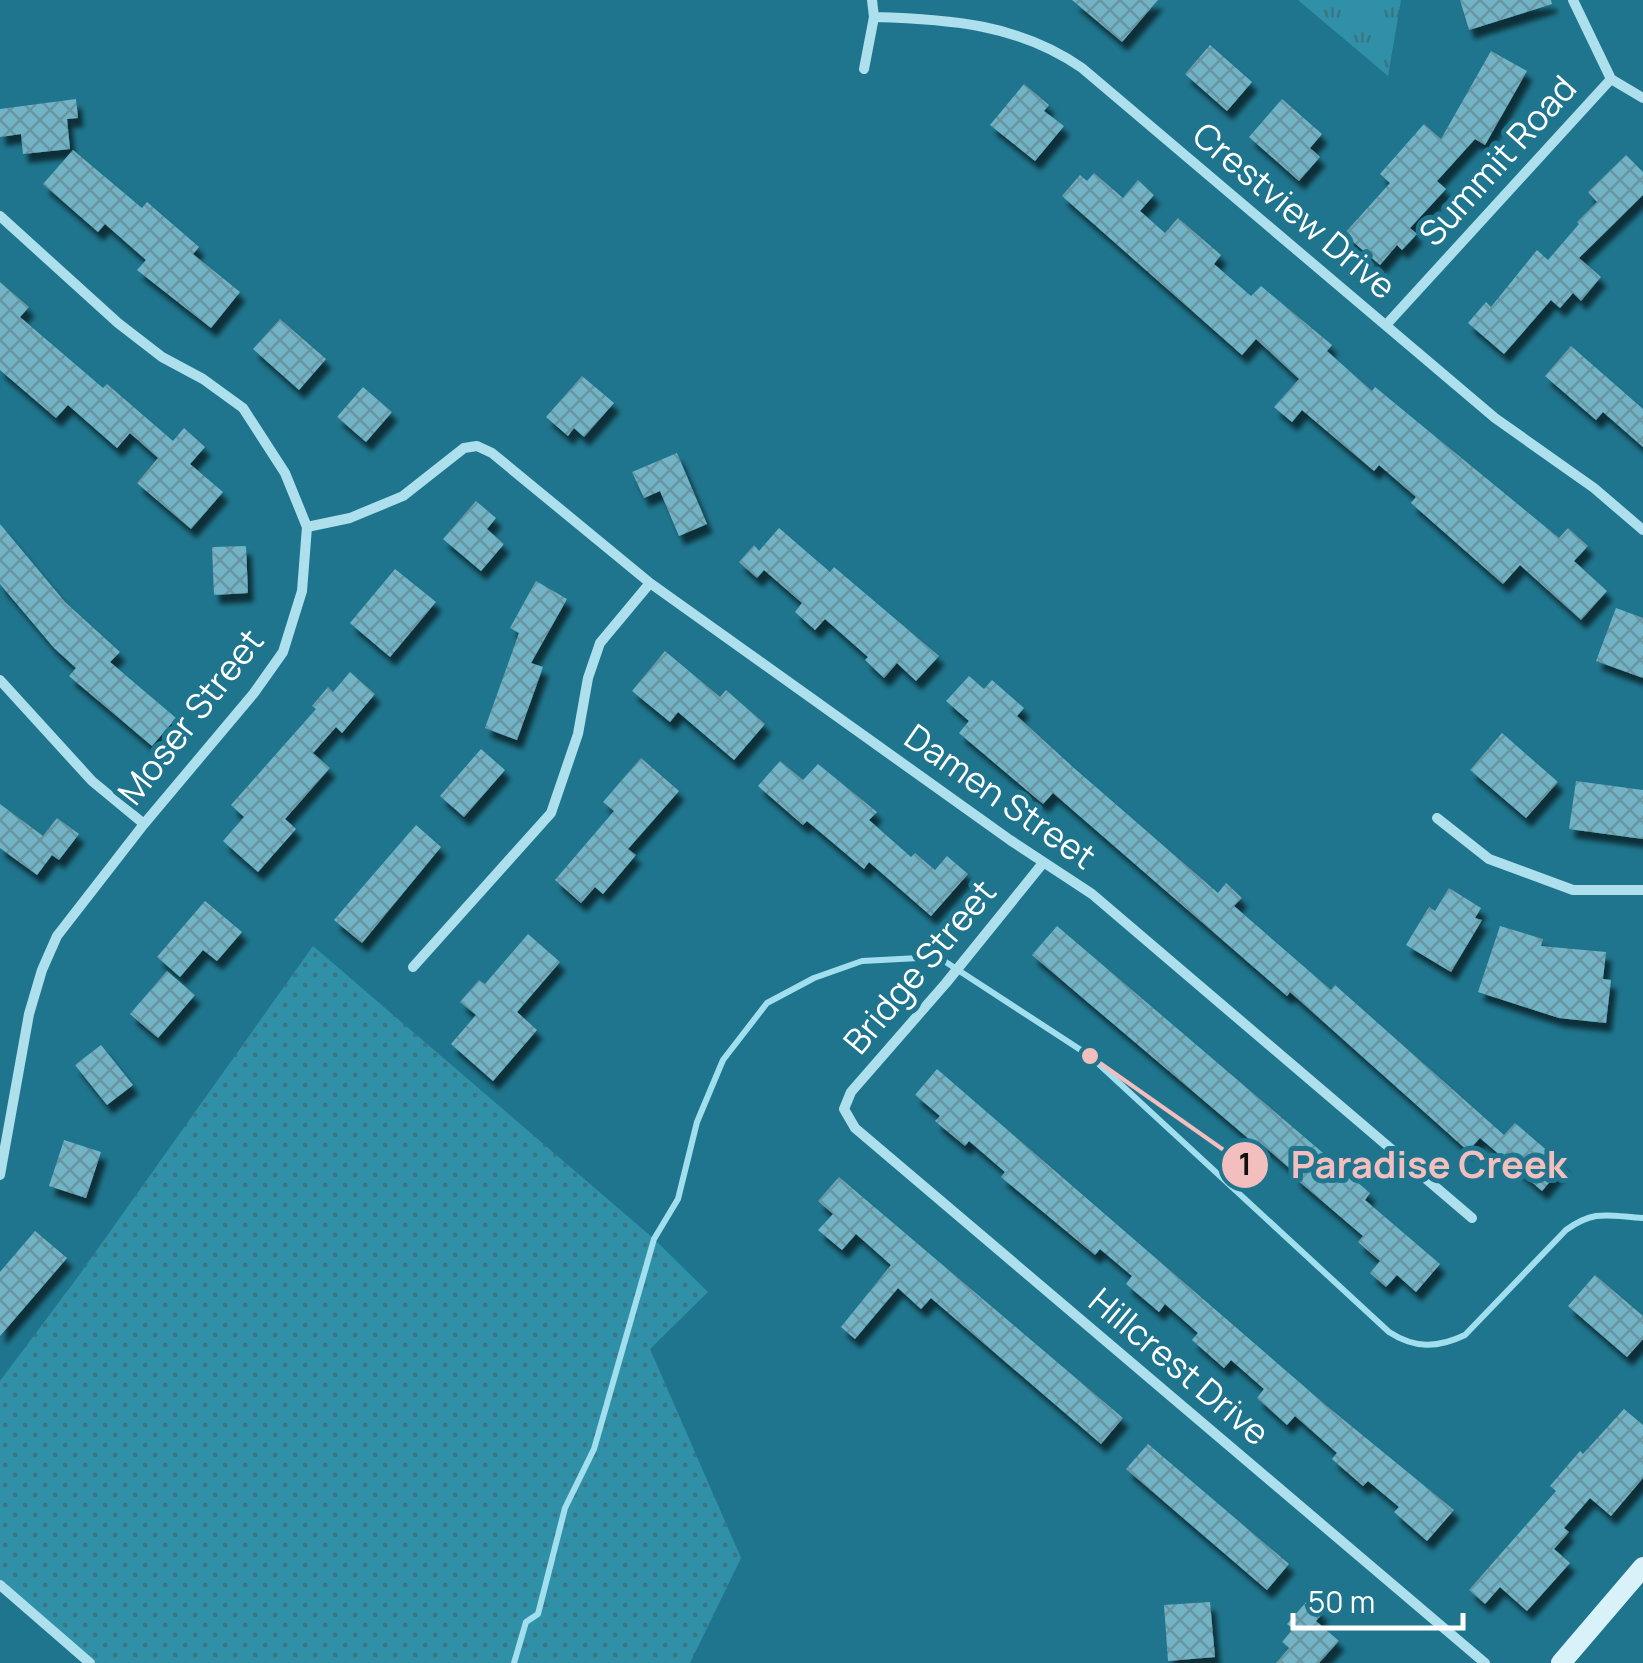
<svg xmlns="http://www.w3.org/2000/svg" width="1643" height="1663" font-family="Manrope,sans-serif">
<defs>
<pattern id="grass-dots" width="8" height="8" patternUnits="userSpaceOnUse" patternTransform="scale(2.5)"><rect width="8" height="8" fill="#3090a8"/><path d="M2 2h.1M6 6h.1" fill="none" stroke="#3b7583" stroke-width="1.8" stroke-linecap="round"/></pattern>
<pattern id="park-tufts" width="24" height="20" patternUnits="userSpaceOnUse" patternTransform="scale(2.5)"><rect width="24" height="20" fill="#3090a8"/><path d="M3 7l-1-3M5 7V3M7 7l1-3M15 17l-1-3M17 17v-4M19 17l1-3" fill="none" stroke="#3b7583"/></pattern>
<pattern id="building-cross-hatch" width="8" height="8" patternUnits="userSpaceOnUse" patternTransform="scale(2.5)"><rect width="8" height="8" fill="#72b4c5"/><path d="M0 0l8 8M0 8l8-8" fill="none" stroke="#6795a1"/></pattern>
<filter id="shadow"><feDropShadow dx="5.5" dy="9" stdDeviation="2.5" flood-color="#0009"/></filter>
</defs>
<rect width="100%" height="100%" fill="#1f758d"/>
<path fill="url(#grass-dots)" d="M313 946 654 1239 708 1292 650 1349 741 1558 690 1663H90L0 1585V1381L77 1278Z"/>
<path fill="url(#park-tufts)" d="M1298 0H1401L1388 76Z"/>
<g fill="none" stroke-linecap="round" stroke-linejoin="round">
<path stroke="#a1dfee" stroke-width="6" d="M514 1663 526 1622 538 1614 565 1508 594 1449 654 1239 678 1199 697 1122 723 1060 767 1003 814 978 862 961 938 957 1090 1056 1389 1332C1415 1349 1438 1348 1465 1335L1566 1230C1595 1209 1609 1216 1643 1218"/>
</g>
<path fill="url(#building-cross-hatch)" filter="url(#shadow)" d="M1072 0H1158L1122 42Z
M1460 0H1551L1552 4 1469 30Z
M1210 45 1252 82 1227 111 1185 74Z
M1491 51 1527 71 1485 145 1475 139 1437 181 1446 189 1410 228 1417 234 1402 250 1397 245 1380 265 1344 234 1390 183 1380 174 1424 124 1441 139Z
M1024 84 1049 105 1044 111 1064 126 1035 161 990 125Z
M76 99 78 118 67 119 70 149 23 154 21 134 0 137V109Z
M1282 99 1322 134 1310 148 1320 157 1299 181 1249 137Z
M73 150 142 208 147 202 199 247 193 254 240 292 211 328 137 270 146 260 105 224 98 232 43 184Z
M1626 155 1643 172V195L1579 258 1601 277 1581 301 1573 293 1560 308 1551 300 1504 354 1468 323 1486 302 1491 307 1537 250 1548 260 1579 224 1577 222 1597 202 1588 192Z
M1094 173 1123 198 1138 180 1154 195 1140 211 1165 233 1178 218 1221 255 1214 264 1251 296 1261 286 1332 345 1327 351 1372 391 1375 387 1559 538 1568 528 1588 546 1574 561 1607 591 1581 620 1520 565 1503 584 1411 503 1416 497 1379 465 1374 471 1302 410 1292 422 1274 407 1299 379 1256 339 1242 355 1062 196 1080 175 1087 181Z
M0 282 29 307 20 317 103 388 107 384 173 441 184 428 205 447 190 464 223 492 191 529 137 483 158 458 130 433 117 448 68 405 56 418 0 370Z
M280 319 326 359 299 390 253 349Z
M1571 346 1643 409V447L1603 412 1596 420 1545 376Z
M582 376 614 403 584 437 574 428 568 436 546 417Z
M363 387 392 412 366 442 337 417Z
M677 453 707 524 679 536 660 491 644 498 632 472Z
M476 501 496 518 487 529 504 544 481 571 443 539Z
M0 524 65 602 120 652 110 662 176 718 152 746 69 676 76 668 54 648 0 584Z
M779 528 830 572 834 567 939 656 916 681 897 663 884 678 865 660 868 657 825 619 815 630 795 612 802 603 764 570 757 578 739 562 754 545 759 551Z
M246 546 248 593 214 595 212 547Z
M395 569 436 602 390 657 350 623Z
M536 581 567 599 531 663 543 667 517 740 485 728 519 633 510 628Z
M1616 608 1643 618V678L1596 661Z
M665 651 720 697 726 690 765 724 734 760 678 712 670 722 632 691Z
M350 672 375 694 342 733 336 727 313 753 330 768 285 819 296 829 258 872 223 841 244 817 231 805 316 709 312 706 328 687 333 692Z
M969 676 984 689 992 680 1024 708 1017 716 1074 768 1218 893 1226 883 1242 898 1234 906 1331 990 1335 985 1504 1135 1515 1123 1564 1165 1542 1191 1480 1138 1468 1151 1290 992 1287 996 1053 793 1043 804 959 733 969 721 946 701Z
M1502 733 1558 782 1526 818 1470 770Z
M481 749 505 770 464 817 440 796Z
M641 758 679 791 628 849 636 855 603 894 595 887 581 903 555 880 614 811 603 802Z
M780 761 803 780 818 764 877 812 869 820 911 857 915 853 935 870 947 856 968 874 931 916 869 862 864 869 807 821 803 825 758 786Z
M1576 781 1643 790V839L1569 829Z
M0 804 43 836 57 818 79 834 59 860 52 855 37 875 0 848Z
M416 825 441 847 362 943 334 920Z
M1449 888 1481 908 1475 918 1482 920 1451 972 1406 945 1429 907 1435 911Z
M205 901 242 932 217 961 203 950 180 977 157 957Z
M1057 926 1370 1193 1365 1200 1440 1264 1416 1292 1397 1275 1386 1287 1370 1273 1380 1261 1358 1242 1363 1236 1295 1178 1297 1175 1265 1147 1262 1150 1032 955Z
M1500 926 1543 939 1541 946 1606 952 1603 979 1611 980 1606 1023 1559 1018 1478 992Z
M528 934 560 962 517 1012 537 1030 493 1081 451 1044 476 1015 460 1002 479 980 485 984Z
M167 971 195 995 158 1038 130 1014Z
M101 1045 133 1085 107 1105 75 1065Z
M937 1069 1328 1407 1454 1510 1427 1541 1394 1512 1399 1507 1368 1481 1363 1486 1332 1459 1337 1453 1295 1416 1287 1425 1257 1398 1264 1389 1231 1360 1224 1368 1192 1340 1198 1333 1165 1304 1159 1312 1126 1284 1132 1276 1100 1249 1095 1255 1001 1177 1005 1172 969 1141 965 1146 935 1121 940 1116 915 1095Z
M64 1140 101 1152 86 1198 49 1186Z
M839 1177 1123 1418 1101 1444 931 1298 921 1309 898 1288 855 1339 841 1327 891 1265 856 1234 842 1250 818 1230 833 1214 818 1201Z
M35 1231 67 1258 0 1336V1272Z
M1595 1275 1643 1316V1339L1627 1357 1568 1306Z
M1624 1409 1643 1425V1478L1611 1516 1590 1498 1564 1528 1569 1532 1554 1549 1570 1563 1527 1611 1500 1587 1485 1604 1469 1590 1556 1491 1550 1486 1580 1451 1583 1454Z
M1148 1444 1289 1564 1267 1590 1126 1469Z
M1308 1600 1323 1613 1316 1621 1339 1641 1319 1663H1276L1289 1648 1282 1642 1293 1629 1287 1624Z
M1210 1602 1215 1657 1168 1661 1164 1605Z"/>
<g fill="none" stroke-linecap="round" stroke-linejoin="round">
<path stroke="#ade0ec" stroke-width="10" d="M1573 0 1611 79 1643 98
M874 17C949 19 1019 24 1082 68L1495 418 1594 488 1643 530
M864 69 874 17 872 0
M0 216 118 323 162 357 203 379 243 408 285 473 307 527 302 591 283 652 254 693 144 824 57 936 42 970 29 1014 0 1175
M1386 325 1611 79
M307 527 350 518 403 496 464 448 477 446 492 453 650 583 1010 840 1092 894 1472 1218
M0 680 92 781 144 824
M1437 818 1489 859 1573 890H1643
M1043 863 946 983 851 1092 844 1109 855 1128 1485 1663
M413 967 551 813 578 734 588 678 600 643 650 583
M0 1585 90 1663"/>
<path stroke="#d9f2f9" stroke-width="20" d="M1561 1663 1643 1567"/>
</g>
<g text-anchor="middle" stroke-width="10" stroke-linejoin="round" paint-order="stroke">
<g font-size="35" fill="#fff" stroke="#1f758d">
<text transform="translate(1498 161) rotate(-48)" y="12">Summit Road</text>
<text transform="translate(1294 211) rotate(40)" y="12">Crestview Drive</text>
<text transform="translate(191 717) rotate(-52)" y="12">Moser Street</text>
<text transform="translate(1000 797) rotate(35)" y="12">Damen Street</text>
<text transform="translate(920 967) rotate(-50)" y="12">Bridge Street</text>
<text transform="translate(1179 1367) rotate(40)" y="12">Hillcrest Drive</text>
</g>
</g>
<path fill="none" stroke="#f3bebe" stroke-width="4" d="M1090 1056L1245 1165"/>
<g fill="#f3bebe" stroke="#1f758d" stroke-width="4">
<circle cx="1090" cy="1056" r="10"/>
<circle cx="1245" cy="1165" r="25"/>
</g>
<g font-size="30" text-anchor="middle" font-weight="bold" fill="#111">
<text x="1245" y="1175">1</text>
</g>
<g font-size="38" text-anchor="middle" font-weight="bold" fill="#f3bebe" stroke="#1f758d" stroke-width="10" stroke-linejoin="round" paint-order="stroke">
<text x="1429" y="1178">Paradise Creek</text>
</g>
<path d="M1293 1613v15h170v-15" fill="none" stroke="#ffffff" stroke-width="5"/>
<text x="1308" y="1613" font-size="30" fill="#ffffff" stroke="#1f758d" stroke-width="8" paint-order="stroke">50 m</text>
</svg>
